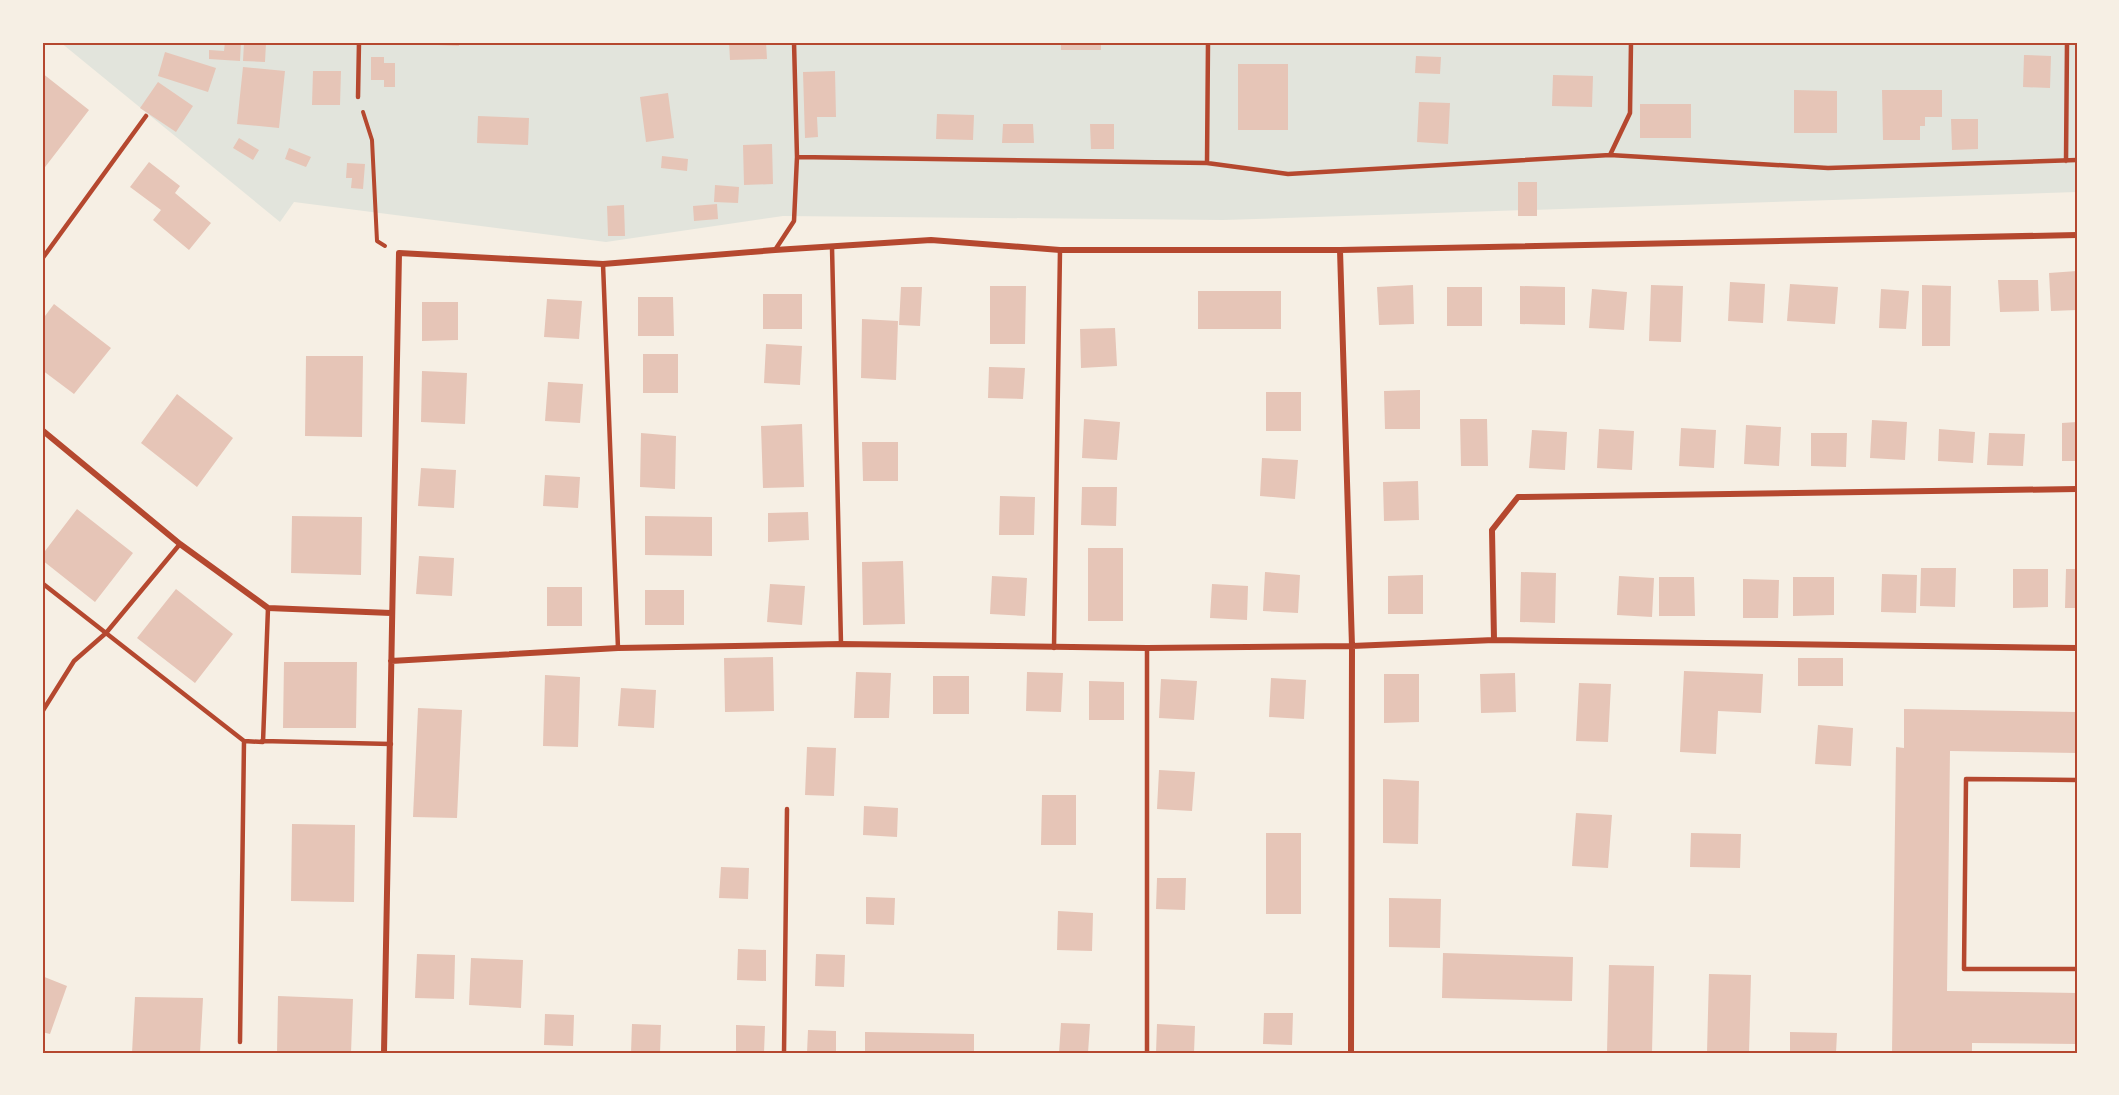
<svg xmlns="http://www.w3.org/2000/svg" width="2119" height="1095" font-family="Bitter,serif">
<rect width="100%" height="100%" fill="#f6efe4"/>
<path fill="#e2e4dc" d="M60 42H2077V192L1223 220 783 216 606 242 294 202 280 222Z"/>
<path fill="#e6c5b7" d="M225 42H241L240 61 209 59V50L224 51Z
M416 42H459V46L416 44Z
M729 42H766L767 59 730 60Z
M1061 42H1101V50H1061Z
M1427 42H1441V45L1427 44Z
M244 43H266L265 62 243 61Z
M165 52 216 68 208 92 158 76Z
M2024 55 2051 56 2050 88 2023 87Z
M1416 56 1441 57 1440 74 1415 73Z
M371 57H384V63H395V87H384V80H371Z
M1238 64H1288V130H1238Z
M243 67 285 71 279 128 237 124Z
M313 71H341L340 105H312Z
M835 71 836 117H817L818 137 805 138 803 72Z
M42 73 89 110 42 171Z
M1553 75 1593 76 1592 107 1552 106Z
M158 82 193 106 176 132 140 108Z
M1794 90 1837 91V133H1794Z
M1882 90H1942V117H1925V126H1920V140H1883Z
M668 93 674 138 646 142 640 97Z
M1419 102 1450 103 1448 144 1417 142Z
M1640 104H1691V138H1640Z
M937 114 974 115 973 140 936 139Z
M478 116 529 118 528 145 477 143Z
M1951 119H1978V149L1952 150Z
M1003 124H1033L1034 143H1002Z
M1090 124H1114V149H1091Z
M239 138 259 150 253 160 233 148Z
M772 144 773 184 744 185 743 145Z
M289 148 311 157 306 167 285 159Z
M662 156 688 159 687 171 661 168Z
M149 162 180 186 175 193 211 223 189 250 153 220 161 210 130 187Z
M347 163 365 164 363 189 351 188 352 178H346Z
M1518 182H1537V216H1518Z
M715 185 739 187 738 203 714 202Z
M717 204 718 219 694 221 693 206Z
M624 205 625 236H608L607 206Z
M2077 271V310L2051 311 2049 273Z
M1998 280H2038L2039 311 2000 312Z
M1730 282 1765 284 1763 323 1728 321Z
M1790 284 1838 287 1835 324 1787 321Z
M1413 285 1414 324 1379 325 1377 287Z
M1651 285 1683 286 1681 342 1649 341Z
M1922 285 1951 286 1950 346H1922Z
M990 286H1026L1025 344H990Z
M1520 286 1565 287V325L1520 324Z
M901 287H922L920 326 899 325Z
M1447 287H1482V326H1447Z
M1592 289 1627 292 1624 330 1589 328Z
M1881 289 1909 291 1906 329 1879 328Z
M1198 291H1281V329H1198Z
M763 294H802V329H763Z
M638 297H673L674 336H638Z
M547 299 582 301 579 339 544 337Z
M422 302H458V340L422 341Z
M54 304 111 348 74 394 42 370V320Z
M862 319 898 321 896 380 861 378Z
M1115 328 1117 366 1081 368 1080 329Z
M766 344 802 346 800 385 764 383Z
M643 354H678V393H643Z
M306 356H363L362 437 305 436Z
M989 367 1025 368 1023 399 988 398Z
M422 371 467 373 465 424 421 422Z
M548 382 583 384 580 423 545 421Z
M1420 390V429H1385L1384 391Z
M1266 392H1301V431H1266Z
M177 394 233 438 197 487 141 443Z
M1084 419 1120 422 1117 460 1082 458Z
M1460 419H1487L1488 466H1461Z
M1872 420 1907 422 1905 460 1870 458Z
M2077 422V461H2062V423Z
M802 424 804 487 763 488 761 426Z
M1746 425 1781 427 1779 466 1744 464Z
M1681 428 1716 430 1714 468 1679 466Z
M1599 429 1634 431 1632 470 1597 468Z
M1939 429 1975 432 1973 463 1938 461Z
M1532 430 1567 432 1565 470 1529 468Z
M641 433 676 436 675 489 640 487Z
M1811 433H1847L1846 467 1811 466Z
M1989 433 2025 434 2023 466 1987 465Z
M862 442H898V481H863Z
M1262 458 1298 460 1295 499 1260 496Z
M421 468 456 470 454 508 418 506Z
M545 475 580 477 578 508 543 506Z
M1418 481 1419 520 1384 521 1383 482Z
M1082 487H1117L1116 526 1081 525Z
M1000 496 1035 497 1034 535H999Z
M77 509 133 553 95 602 42 560V555Z
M808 512 809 540 768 542V513Z
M292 516 362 517 361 575 291 573Z
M645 516 712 517V556L645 555Z
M1088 548H1123V621H1088Z
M419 556 454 558 452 596 416 594Z
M903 561 905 624 863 625 862 562Z
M1921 568H1956L1955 607 1920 606Z
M2013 569H2048V607L2013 608Z
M2066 569H2077V608H2065Z
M1265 572 1300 575 1298 613 1263 611Z
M1521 572 1556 573 1555 623 1520 622Z
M1882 574 1917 575 1916 613 1881 612Z
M1423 575V614H1388V576Z
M992 576 1027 578 1025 616 990 614Z
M1619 576 1654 578 1652 617 1617 615Z
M1659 577H1694L1695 616H1659Z
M1793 577H1834V615L1793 616Z
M1743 579 1779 580 1778 618H1743Z
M770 584 805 586 802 625 767 622Z
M1212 584 1248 586 1247 620 1210 618Z
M547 587H582V626H547Z
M176 589 233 634 195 683 137 638Z
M645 590H684V625H645Z
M773 657 774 711 725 712 724 658Z
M1798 658H1843V686H1798Z
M284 662H357L356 728H283Z
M1684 671 1763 674 1761 713 1718 711 1716 754 1680 752Z
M856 672 891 673 889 718H854Z
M1027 672 1063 673 1061 712 1026 711Z
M1515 673 1516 712 1481 713 1480 674Z
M1384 674H1419V722L1384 723Z
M545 675 580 677 578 747 543 746Z
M933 676H969V714H933Z
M1271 678 1306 680 1304 719 1269 717Z
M1161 679 1197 681 1194 720 1159 718Z
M1089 681 1124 682V720H1089Z
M1579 683 1611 684 1608 742 1576 741Z
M621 688 656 690 654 728 618 726Z
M418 708 462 710 457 818 413 817Z
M1904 709 2077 712V753L1950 751 1947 991 2077 993V1044L1972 1043V1053H1892L1896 747 1904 748Z
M1818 725 1853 728 1851 766 1815 764Z
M807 747 836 748 834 796 805 795Z
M1159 770 1195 772 1192 811 1157 809Z
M1383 779 1419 781 1418 844 1383 843Z
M1042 795H1076V845H1041Z
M864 806 898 808 897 837 863 835Z
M1576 813 1612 815 1608 868 1572 866Z
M292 824 355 825 354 902 291 901Z
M1266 833H1301V914H1266Z
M1691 833 1741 834 1740 868 1690 867Z
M721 867 749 868 748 899 719 898Z
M1157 878H1186L1185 910 1156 909Z
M866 897 895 898 894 925 866 924Z
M1389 898 1441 899 1440 948 1389 947Z
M1058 911 1093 913 1092 951 1057 950Z
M738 949 766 950V981L737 980Z
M1443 953 1573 957 1572 1001 1442 998Z
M417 954 455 955 454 999 415 998Z
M816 954 845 955 844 987 815 986Z
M471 958 523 960 521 1008 469 1005Z
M1609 965 1654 966 1652 1053H1607Z
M1709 974 1751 975 1749 1053H1707Z
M42 976 67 986 50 1034 42 1032Z
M278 996 353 999 351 1053H277Z
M135 997 203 998 200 1053H132Z
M1264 1013H1293L1292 1045 1263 1044Z
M545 1014 574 1015 573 1046 544 1045Z
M1061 1023 1090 1024 1088 1053H1059Z
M632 1024 661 1025 660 1053H631Z
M1157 1024 1195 1026 1194 1053H1156Z
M736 1025 765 1026 764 1053H736Z
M808 1030 836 1031V1053H807Z
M865 1032 974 1034V1053H865Z
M1790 1032 1837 1033 1836 1053H1790Z"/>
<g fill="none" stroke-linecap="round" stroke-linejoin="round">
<path stroke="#b5482f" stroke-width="4" d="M363 112 372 140 377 241 385 246"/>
<path stroke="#b5482f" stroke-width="4.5" d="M358 97 359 42
M1610 155 1630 113 1631 42
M797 157 1207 163 1288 174 1610 155 1828 168 2077 160
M2066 161 2067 42
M1207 163 1208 42
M832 247 841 644
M775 250 794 221 797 157 794 42
M42 259 146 116
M603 264 618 648
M42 583 244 741
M1054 648 1060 250
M42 712 74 661 106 633 180 544
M262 741 391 744
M2077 780 1966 779 1964 969H2077
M240 1042 244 741 263 742 268 608
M784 1053 787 809
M1147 1053V648"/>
<path stroke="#b5482f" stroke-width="6" d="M1340 250 1352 646 1351 1053
M42 430 180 544 268 608 391 613
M1494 640 1492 530 1518 497 2077 489
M391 661 618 648 841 644 1147 648 1352 646 1494 640 2077 648
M384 1053 399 253 603 264 775 250 931 240 1060 250H1340L2077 235"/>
</g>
<rect width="2119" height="1095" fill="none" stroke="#f6efe4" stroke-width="87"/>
<rect x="44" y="44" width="2032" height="1008" fill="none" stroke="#b5482f" stroke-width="2"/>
</svg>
